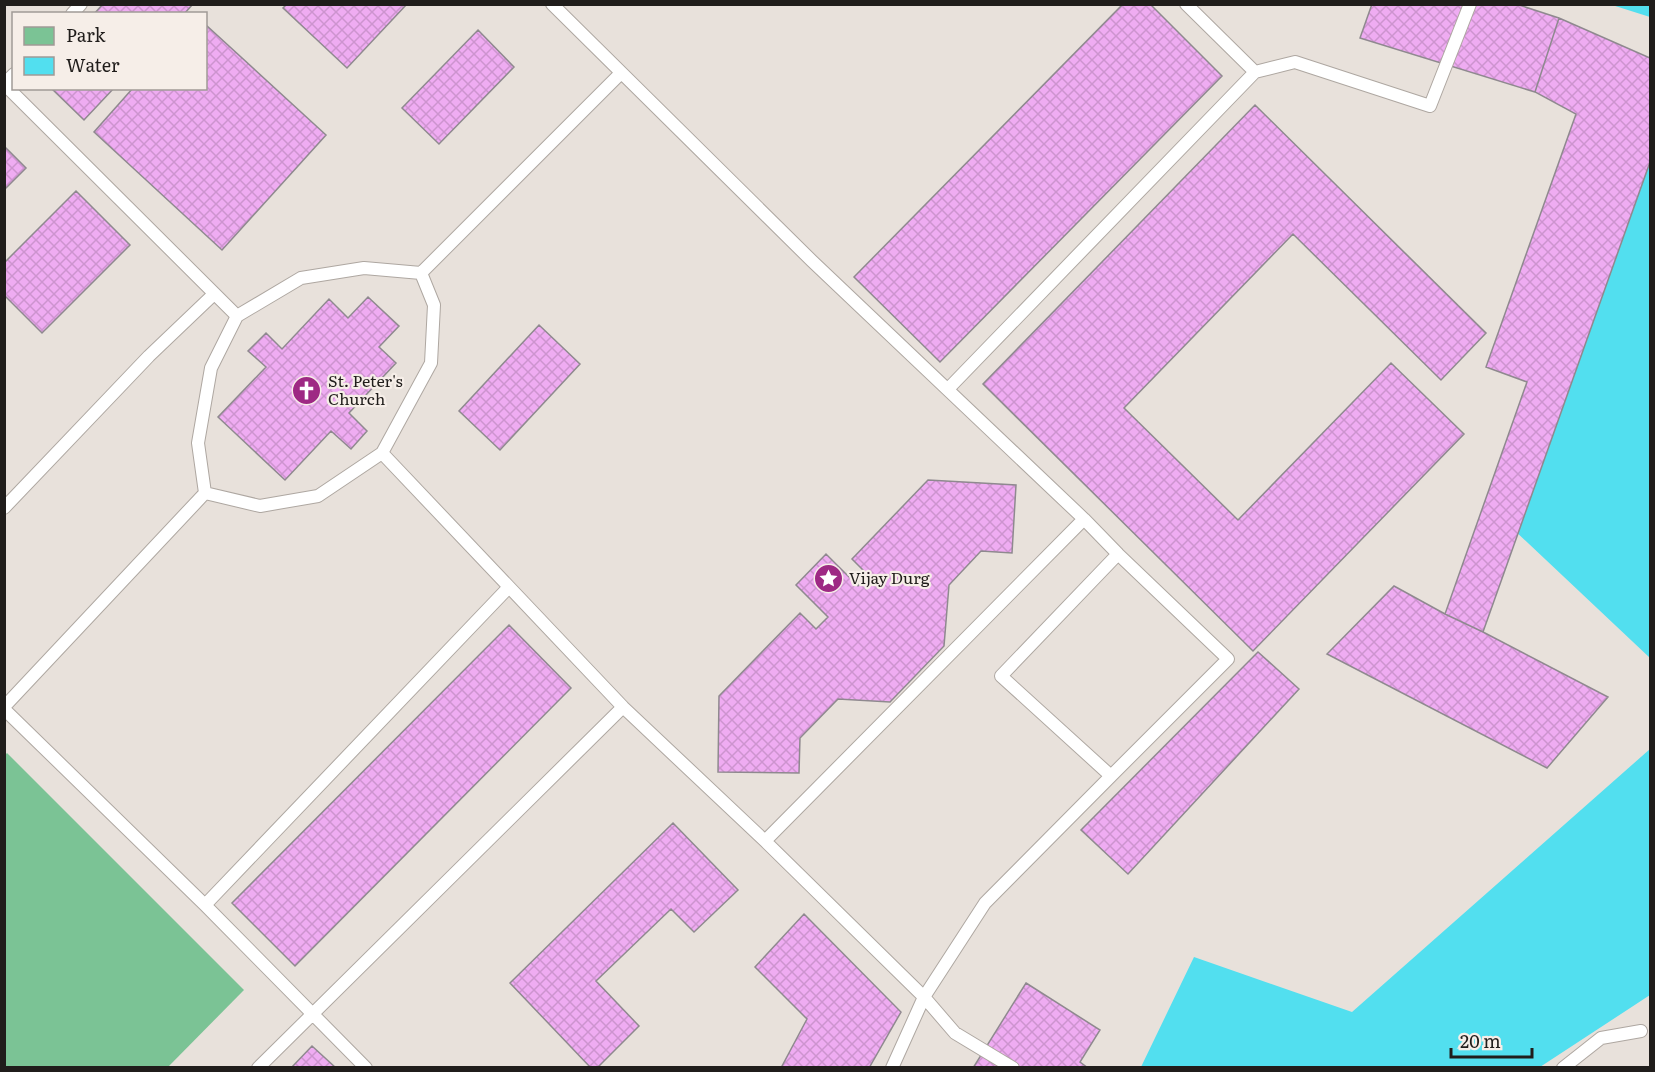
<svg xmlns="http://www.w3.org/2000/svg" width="1655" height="1072" font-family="Literata,serif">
<defs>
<pattern id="building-cross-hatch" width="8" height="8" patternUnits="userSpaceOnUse" patternTransform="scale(1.5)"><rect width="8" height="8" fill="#efacf2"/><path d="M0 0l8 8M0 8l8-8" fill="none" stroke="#cd94cf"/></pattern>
</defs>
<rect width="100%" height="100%" fill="#e8e1db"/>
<path fill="#7bc395" d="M7 753 244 990 168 1067H5L4 756Z"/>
<path fill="#52dfef" d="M1612 5H1650V17Z
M1650 149V658L1513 529Z
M1650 749V995L1540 1067H1141L1194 957 1352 1012Z"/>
<path fill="url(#building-cross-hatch)" stroke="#8f898f" stroke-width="1.5" d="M103 4H193L184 14H94Z
M287 4H407L347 68 283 8Z
M1123 4H1150L1222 76 940 362 854 277Z
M1372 4H1516L1559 18 1535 92 1360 38Z
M1559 18 1650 58V162L1483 632 1445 614 1527 382 1486 367 1576 114 1535 92Z
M206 25 326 135 222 250 94 132 133 88H206Z
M478 30 514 67 439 144 402 108Z
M51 88H114L84 120Z
M1255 105 1486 333 1441 380 1293 234 1124 408 1238 520 1391 363 1464 434 1253 651 983 384Z
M5 147 26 168 4 190V147Z
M76 191 130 245 42 333 4 295V263Z
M368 297 399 326 379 347 396 363 349 413 367 431 351 449 331 431 285 480 218 417 266 367 248 351 266 333 282 349 329 299 348 318Z
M539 325 580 364 500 450 459 411Z
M928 480 1016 485 1012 553 981 551 949 585 944 646 890 702 838 699 800 738 799 773 718 772 719 696 800 613 816 629 828 617 796 585 826 554 858 586 868 575 852 559Z
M1394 586 1445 614 1483 632 1608 697 1547 768 1327 654Z
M509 625 571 688 295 966 232 903Z
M1258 652 1299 689 1128 874 1081 830Z
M673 823 738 890 694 932 671 909 596 981 639 1026 597 1068H591L510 983Z
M804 914 901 1012 869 1068H781L807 1019 755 967Z
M1026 983 1100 1030 1080 1062 1088 1068H973Z
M312 1046 336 1068H291Z"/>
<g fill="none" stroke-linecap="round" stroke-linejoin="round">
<defs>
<path id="lane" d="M552 4 812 261 1084 519 765 841
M1186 4 1255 72
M72 14 81 4
M14 74 4 84 237 316
M421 273 434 305 431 363 382 453 318 496 260 506 205 493 198 443 211 368 237 316 301 278 364 268 421 273 621 73
M948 389 1255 72 1295 62 1430 106 1470 4
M382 453 623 707 765 841 924 997 955 1033 1013 1068
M4 508 149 356 214 294
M1084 519 1118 554 1228 659 1111 776 1001 676 1118 554
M4 707 205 493
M4 709 205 905 366 1068
M205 905 509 587
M258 1068 623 707
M892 1068 924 997 985 903 1111 776
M1563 1068 1601 1038 1641 1031"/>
</defs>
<use href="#lane" stroke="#aea7a1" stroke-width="14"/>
<use href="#lane" stroke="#fff" stroke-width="12"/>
</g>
<defs>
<symbol id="church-disc" viewBox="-11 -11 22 22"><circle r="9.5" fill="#9e2984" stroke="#f6eee8"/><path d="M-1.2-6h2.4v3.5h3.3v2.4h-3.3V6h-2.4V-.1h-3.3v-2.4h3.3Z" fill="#fff"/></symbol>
<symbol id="sight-disc" viewBox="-11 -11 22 22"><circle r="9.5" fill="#9e2984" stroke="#f6eee8"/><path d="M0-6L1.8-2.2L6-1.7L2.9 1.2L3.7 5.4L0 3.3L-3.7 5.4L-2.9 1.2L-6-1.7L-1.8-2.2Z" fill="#fff"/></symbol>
</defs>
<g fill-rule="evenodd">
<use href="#church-disc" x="290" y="374" width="33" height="33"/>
<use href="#sight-disc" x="812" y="562" width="33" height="33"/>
</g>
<g text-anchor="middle" stroke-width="4.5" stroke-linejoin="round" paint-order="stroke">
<g font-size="16" fill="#201d1b" stroke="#f6eee8" text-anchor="start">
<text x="328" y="387">St. Peter's<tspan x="328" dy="18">Church</tspan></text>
<text x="849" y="584">Vijay Durg</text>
</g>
</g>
<rect width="1655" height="1072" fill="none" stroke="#201d1b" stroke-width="12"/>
<rect x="12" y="12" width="195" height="78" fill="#f6eee8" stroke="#a09a96" stroke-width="1.5"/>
<rect x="24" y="27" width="30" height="18" fill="#7bc395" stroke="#a09a96" stroke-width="1.5"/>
<text x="66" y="42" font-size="18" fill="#201d1b">Park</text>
<rect x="24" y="57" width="30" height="18" fill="#52dfef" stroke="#a09a96" stroke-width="1.5"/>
<text x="66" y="72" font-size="18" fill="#201d1b">Water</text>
<path d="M1451 1048v9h81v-9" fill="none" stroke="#201d1b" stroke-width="3"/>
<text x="1460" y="1048" font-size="18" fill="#201d1b" stroke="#f6eee8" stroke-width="4.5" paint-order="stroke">20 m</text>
</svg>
